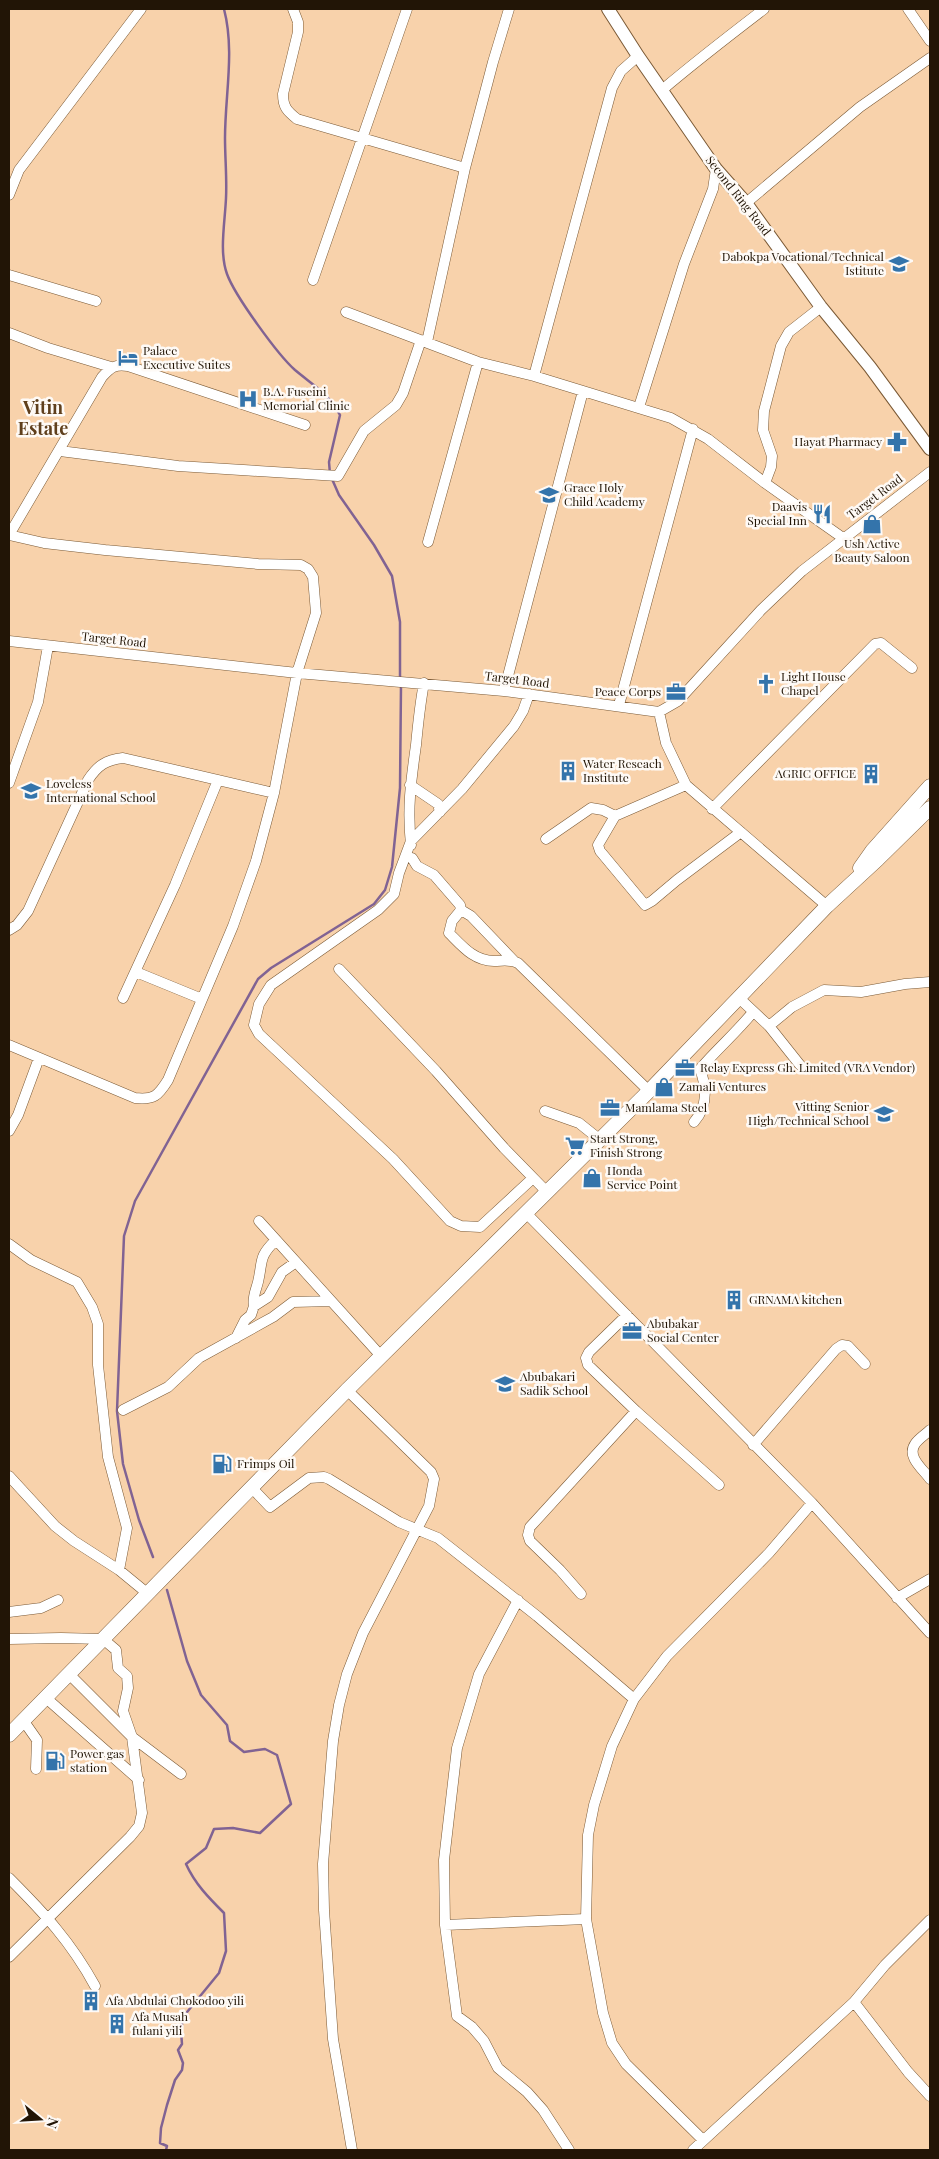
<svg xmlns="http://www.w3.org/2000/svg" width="939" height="2159" font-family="'Playfair Display',serif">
<rect width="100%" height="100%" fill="#f8d2ab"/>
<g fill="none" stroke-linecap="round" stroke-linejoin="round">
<path stroke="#816393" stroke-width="2.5" d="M224 9C235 51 225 95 225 138 225 158 227 178 226 198 225 222 219 252 227 274 235 296 278 355 295 370 314 386 327 392 340 415L329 462 330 474
M332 479 339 495 374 545 392 576 400 622V680
M153 1557 139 1520 123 1464 117 1411 124 1236 135 1201 258 979 271 968 374 904 385 890 392 867 400 788 401 685
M166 2150 167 2146 160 2143 161 2128 167 2105 175 2080 182 2070 183 2063 178 2050 182 2044 181 2031 183 2017 219 1973 226 1951 224 1913C209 1898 195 1884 186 1864L206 1848 214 1829 233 1828 260 1833 291 1804 277 1755 265 1749 244 1752 230 1741 227 1725 201 1695 187 1661 167 1590"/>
<defs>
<path id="minor" d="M293 9 298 22V32L283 94C283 107 287 111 297 119L465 168
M908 9 930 41
M662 90C695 62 730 35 764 9
M9 195 19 170 141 9
M746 203 860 107 930 58
M9 275 96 301
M313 280 407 9
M346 312 478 362 534 376 671 418 708 439 765 483 843 538
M9 333 48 348 111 367
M427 342 465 168 493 62 509 9
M534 376 612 88 621 71 638 56
M639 407 684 264 713 189 716 169
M60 451 178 466 338 476 364 431 396 405 403 393 421 340
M765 483 771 467 772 456 763 430 764 411 781 346 789 332 821 307
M9 535 102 377C111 367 115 364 128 366L305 425
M428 542 478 362
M9 641 297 673 504 691 659 712 678 701 761 610 802 571 930 472
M504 691 583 391
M529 694 523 711 514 726 462 789 411 841 399 873 394 894 378 910 271 985 259 1004 254 1025 259 1034 393 1159 450 1221 461 1226 480 1227 533 1178
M619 705 693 429
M659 712 666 743 686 785 827 906
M9 783 38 702 48 646
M410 785 438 804 440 812
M686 785 615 816 598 845 600 851 645 905 652 901 677 880 741 832
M712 809 875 644 881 643 912 668
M546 839 591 808 603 810 615 816
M411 845C407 808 411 781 416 745 418 724 420 704 424 683
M412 858 417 866 434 875 460 905 461 910 452 921 449 933C462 946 474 961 494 961 503 961 510 959 518 963L649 1091
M461 910 471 916 514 961
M9 930 17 925 28 911 88 780C98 765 106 760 123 758L274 793
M339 969 436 1071 504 1148 546 1191
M136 972 202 999
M123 998 175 885 218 780
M739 998 769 1026 800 1065
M769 1026 792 1007 824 990 861 992 905 984 930 982
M9 1045 135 1098C154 1100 158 1096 168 1080L233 926 256 861 274 793 297 673 316 613 313 577 308 569 301 565 258 564 105 550 44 543 9 535
M545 1111 579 1123 599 1139
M694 1122C708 1106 707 1088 700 1069 717 1049 737 1032 753 1012
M9 1131 18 1115 39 1058
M525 1212 812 1503 930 1633
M259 1221 381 1356
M9 1244 31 1260 77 1282 92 1307 98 1324V1365L108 1457 127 1528 119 1570
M254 1306C252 1298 256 1290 258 1282 263 1261 258 1257 276 1240
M627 1315 589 1352 586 1358 588 1365 636 1411 719 1485
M236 1338 245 1320 251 1315 254 1306 268 1297 282 1272 296 1262
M347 1390 431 1472 434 1479 429 1506 363 1633 347 1674 339 1705 333 1741 323 1864 324 1910 333 2039 352 2150
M123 1410 168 1387 199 1358 273 1317 293 1302 331 1301
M930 1430C926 1434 918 1439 915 1444 906 1457 924 1470 930 1479
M753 1445 836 1349 842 1345 848 1346 865 1364
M9 1476 55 1526 74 1541 119 1570 147 1593
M252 1488 270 1507 309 1478 324 1477 329 1479 399 1522 438 1538 537 1616 634 1699
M581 1594 560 1570 530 1541 528 1535 530 1527 636 1411
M897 1598 930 1579
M518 1600 479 1674 457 1748 444 1860 445 1925 457 2016 472 2027 484 2041 498 2068 527 2092 543 2110 569 2150
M9 1612 41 1608 58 1600
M9 1639 61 1638 103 1639 116 1650 118 1668 127 1676 128 1688 123 1711 132 1737 142 1813 139 1826 130 1837 9 1957
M69 1674 132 1737 181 1774
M46 1698 139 1780
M23 1720 37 1740 36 1769
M9 1878C44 1913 71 1942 95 1986
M930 1920 885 1965 854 2002 908 2072 930 2096
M445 1925 586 1919
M703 2140 626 2064 612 2043 603 2013 586 1919 588 1835 594 1805 612 1746 634 1699 667 1656 769 1553 812 1503
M693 2150 854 2002"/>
<path id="major" d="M608 9 638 56 716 169 746 203 821 307 870 367 930 449"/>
<path id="highway" d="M860 868 872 851 930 786
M9 1735 347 1390 649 1091 827 906 878 859 930 808"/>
</defs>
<use href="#minor" stroke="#7b5a36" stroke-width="11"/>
<use href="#major" stroke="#7b5a36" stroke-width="14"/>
<use href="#highway" stroke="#7b5a36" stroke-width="15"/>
<use href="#minor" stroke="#fff" stroke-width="10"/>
<use href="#major" stroke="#fff" stroke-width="12"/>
<use href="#highway" stroke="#fff" stroke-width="14"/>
</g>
<defs>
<symbol id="school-bare" viewBox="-9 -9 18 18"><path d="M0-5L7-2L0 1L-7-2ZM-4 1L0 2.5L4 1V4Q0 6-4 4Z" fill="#3474ab" stroke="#fefaf6" stroke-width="2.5" paint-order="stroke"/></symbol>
<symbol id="hotel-bare" viewBox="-9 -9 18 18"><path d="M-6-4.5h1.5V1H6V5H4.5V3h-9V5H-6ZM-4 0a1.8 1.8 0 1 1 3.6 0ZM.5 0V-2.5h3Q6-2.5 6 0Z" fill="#3474ab" stroke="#fefaf6" stroke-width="2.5" paint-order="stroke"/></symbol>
<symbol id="hospital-bare" viewBox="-9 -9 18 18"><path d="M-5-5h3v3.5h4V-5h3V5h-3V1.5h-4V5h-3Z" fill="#3474ab" stroke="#fefaf6" stroke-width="2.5" paint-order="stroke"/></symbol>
<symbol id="pharmacy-bare" viewBox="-9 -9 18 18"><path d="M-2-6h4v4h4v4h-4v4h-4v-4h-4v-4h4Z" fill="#3474ab" stroke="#fefaf6" stroke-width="2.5" paint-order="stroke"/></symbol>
<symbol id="restaurant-bare" viewBox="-9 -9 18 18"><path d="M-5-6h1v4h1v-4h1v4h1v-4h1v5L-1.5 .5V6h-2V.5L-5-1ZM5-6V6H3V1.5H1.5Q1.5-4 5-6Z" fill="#3474ab" stroke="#fefaf6" stroke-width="2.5" paint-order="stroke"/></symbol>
<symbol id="shop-bare" viewBox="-9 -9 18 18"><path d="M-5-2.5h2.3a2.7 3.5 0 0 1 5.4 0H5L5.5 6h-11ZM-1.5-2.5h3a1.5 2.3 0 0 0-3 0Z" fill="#3474ab" stroke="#fefaf6" stroke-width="2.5" paint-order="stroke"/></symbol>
<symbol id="church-bare" viewBox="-9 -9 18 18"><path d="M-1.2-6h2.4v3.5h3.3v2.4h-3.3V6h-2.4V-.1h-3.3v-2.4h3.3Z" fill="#3474ab" stroke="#fefaf6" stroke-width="2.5" paint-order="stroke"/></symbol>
<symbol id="office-bare" viewBox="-9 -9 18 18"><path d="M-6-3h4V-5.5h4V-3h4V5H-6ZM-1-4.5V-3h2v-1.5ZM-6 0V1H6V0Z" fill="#3474ab" stroke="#fefaf6" stroke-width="2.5" paint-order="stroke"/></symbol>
<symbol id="building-bare" viewBox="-9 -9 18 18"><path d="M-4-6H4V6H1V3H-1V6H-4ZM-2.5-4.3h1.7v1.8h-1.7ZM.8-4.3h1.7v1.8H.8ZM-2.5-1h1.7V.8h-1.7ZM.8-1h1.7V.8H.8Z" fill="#3474ab" stroke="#fefaf6" stroke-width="2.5" paint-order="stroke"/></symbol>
<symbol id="supermarket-bare" viewBox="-9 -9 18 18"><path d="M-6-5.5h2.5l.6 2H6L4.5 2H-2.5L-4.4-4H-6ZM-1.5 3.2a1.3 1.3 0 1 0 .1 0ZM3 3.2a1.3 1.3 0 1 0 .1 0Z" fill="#3474ab" stroke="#fefaf6" stroke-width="2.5" paint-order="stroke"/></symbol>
<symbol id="fuel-bare" viewBox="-9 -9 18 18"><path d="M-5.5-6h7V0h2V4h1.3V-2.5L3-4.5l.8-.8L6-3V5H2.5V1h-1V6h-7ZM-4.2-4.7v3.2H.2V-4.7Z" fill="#3474ab" stroke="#fefaf6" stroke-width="2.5" paint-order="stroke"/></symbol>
</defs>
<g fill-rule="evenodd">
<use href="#school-bare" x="885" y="250" width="28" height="28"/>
<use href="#hotel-bare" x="114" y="344" width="28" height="28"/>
<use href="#hospital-bare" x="234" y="385" width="28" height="28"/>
<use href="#pharmacy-bare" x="883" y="428" width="28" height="28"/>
<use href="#school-bare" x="535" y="481" width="28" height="28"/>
<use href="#restaurant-bare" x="808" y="500" width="28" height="28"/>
<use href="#shop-bare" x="858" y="510" width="28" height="28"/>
<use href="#church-bare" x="752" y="670" width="28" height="28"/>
<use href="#office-bare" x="662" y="678" width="28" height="28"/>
<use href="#building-bare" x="554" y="757" width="28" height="28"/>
<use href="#building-bare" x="857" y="760" width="28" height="28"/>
<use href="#school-bare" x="17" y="777" width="28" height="28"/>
<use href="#office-bare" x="671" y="1054" width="28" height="28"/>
<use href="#shop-bare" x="650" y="1073" width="28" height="28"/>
<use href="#office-bare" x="596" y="1094" width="28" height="28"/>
<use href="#school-bare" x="870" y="1100" width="28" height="28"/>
<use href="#supermarket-bare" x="561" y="1132" width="28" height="28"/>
<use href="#shop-bare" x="578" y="1164" width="28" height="28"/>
<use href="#building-bare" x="720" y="1286" width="28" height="28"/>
<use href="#office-bare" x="618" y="1317" width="28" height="28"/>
<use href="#school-bare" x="491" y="1370" width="28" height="28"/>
<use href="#fuel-bare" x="208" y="1450" width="28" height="28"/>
<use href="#fuel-bare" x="41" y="1747" width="28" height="28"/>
<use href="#building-bare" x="77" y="1987" width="28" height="28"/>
<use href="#building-bare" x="103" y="2010" width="28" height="28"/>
</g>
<g text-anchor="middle" stroke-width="5" stroke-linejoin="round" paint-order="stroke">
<g font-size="12" fill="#221506" stroke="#fefaf6">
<text transform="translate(738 196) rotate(52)" y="4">Second Ring Road</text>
<text transform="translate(875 497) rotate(-37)" y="4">Target Road</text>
<text transform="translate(114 640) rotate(6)" y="4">Target Road</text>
<text transform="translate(517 680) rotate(7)" y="4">Target Road</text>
</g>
<g font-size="12" fill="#221506" stroke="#fefaf6" text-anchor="start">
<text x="884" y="261" text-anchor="end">Dabokpa Vocational/Technical<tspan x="884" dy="14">Istitute</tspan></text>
<text x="143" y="355">Palace<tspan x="143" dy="14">Executive Suites</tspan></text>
<text x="263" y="396">B.A. Fuseini<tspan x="263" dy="14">Memorial Clinic</tspan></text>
<text x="882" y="446" text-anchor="end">Hayat Pharmacy</text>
<text x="564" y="492">Grace Holy<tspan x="564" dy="14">Child Academy</tspan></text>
<text x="807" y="511" text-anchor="end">Daavis<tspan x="807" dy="14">Special Inn</tspan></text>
<text x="872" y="548" text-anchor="middle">Ush Active<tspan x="872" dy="14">Beauty Saloon</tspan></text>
<text x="781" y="681">Light House<tspan x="781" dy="14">Chapel</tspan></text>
<text x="661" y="696" text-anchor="end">Peace Corps</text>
<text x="583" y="768">Water Reseach<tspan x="583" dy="14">Institute</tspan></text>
<text x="856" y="778" text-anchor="end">AGRIC OFFICE</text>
<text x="46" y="788">Loveless<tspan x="46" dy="14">International School</tspan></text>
<text x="700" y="1072">Relay Express Gh. Limited (VRA Vendor)</text>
<text x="679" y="1091">Zamali Ventures</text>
<text x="869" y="1111" text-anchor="end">Vitting Senior<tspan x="869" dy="14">High/Technical School</tspan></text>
<text x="625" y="1112">Mamlama Steel</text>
<text x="590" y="1143">Start Strong,<tspan x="590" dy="14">Finish Strong</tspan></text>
<text x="607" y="1175">Honda<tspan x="607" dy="14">Service Point</tspan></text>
<text x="749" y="1304">GRNAMA kitchen</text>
<text x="647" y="1328">Abubakar<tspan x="647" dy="14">Social Center</tspan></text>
<text x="520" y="1381">Abubakari<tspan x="520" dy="14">Sadik School</tspan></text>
<text x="237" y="1468">Frimps Oil</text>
<text x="70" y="1758">Power gas<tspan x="70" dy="14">station</tspan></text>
<text x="106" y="2005">Afa Abdulai Chokodoo yili</text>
<text x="132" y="2021">Afa Musah<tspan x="132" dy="14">fulani yili</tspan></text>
</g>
<g font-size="18" font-weight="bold" fill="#5f3f1c" stroke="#fefaf6">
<text x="43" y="414">Vitin<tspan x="43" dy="21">Estate</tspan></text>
</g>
</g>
<rect width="939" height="2159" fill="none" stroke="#221506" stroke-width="20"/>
<g transform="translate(40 2119) rotate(108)" stroke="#fefaf6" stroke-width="4" paint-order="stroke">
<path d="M0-4L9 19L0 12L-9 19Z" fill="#221506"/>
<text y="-8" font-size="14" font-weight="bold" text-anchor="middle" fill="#221506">N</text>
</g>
</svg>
